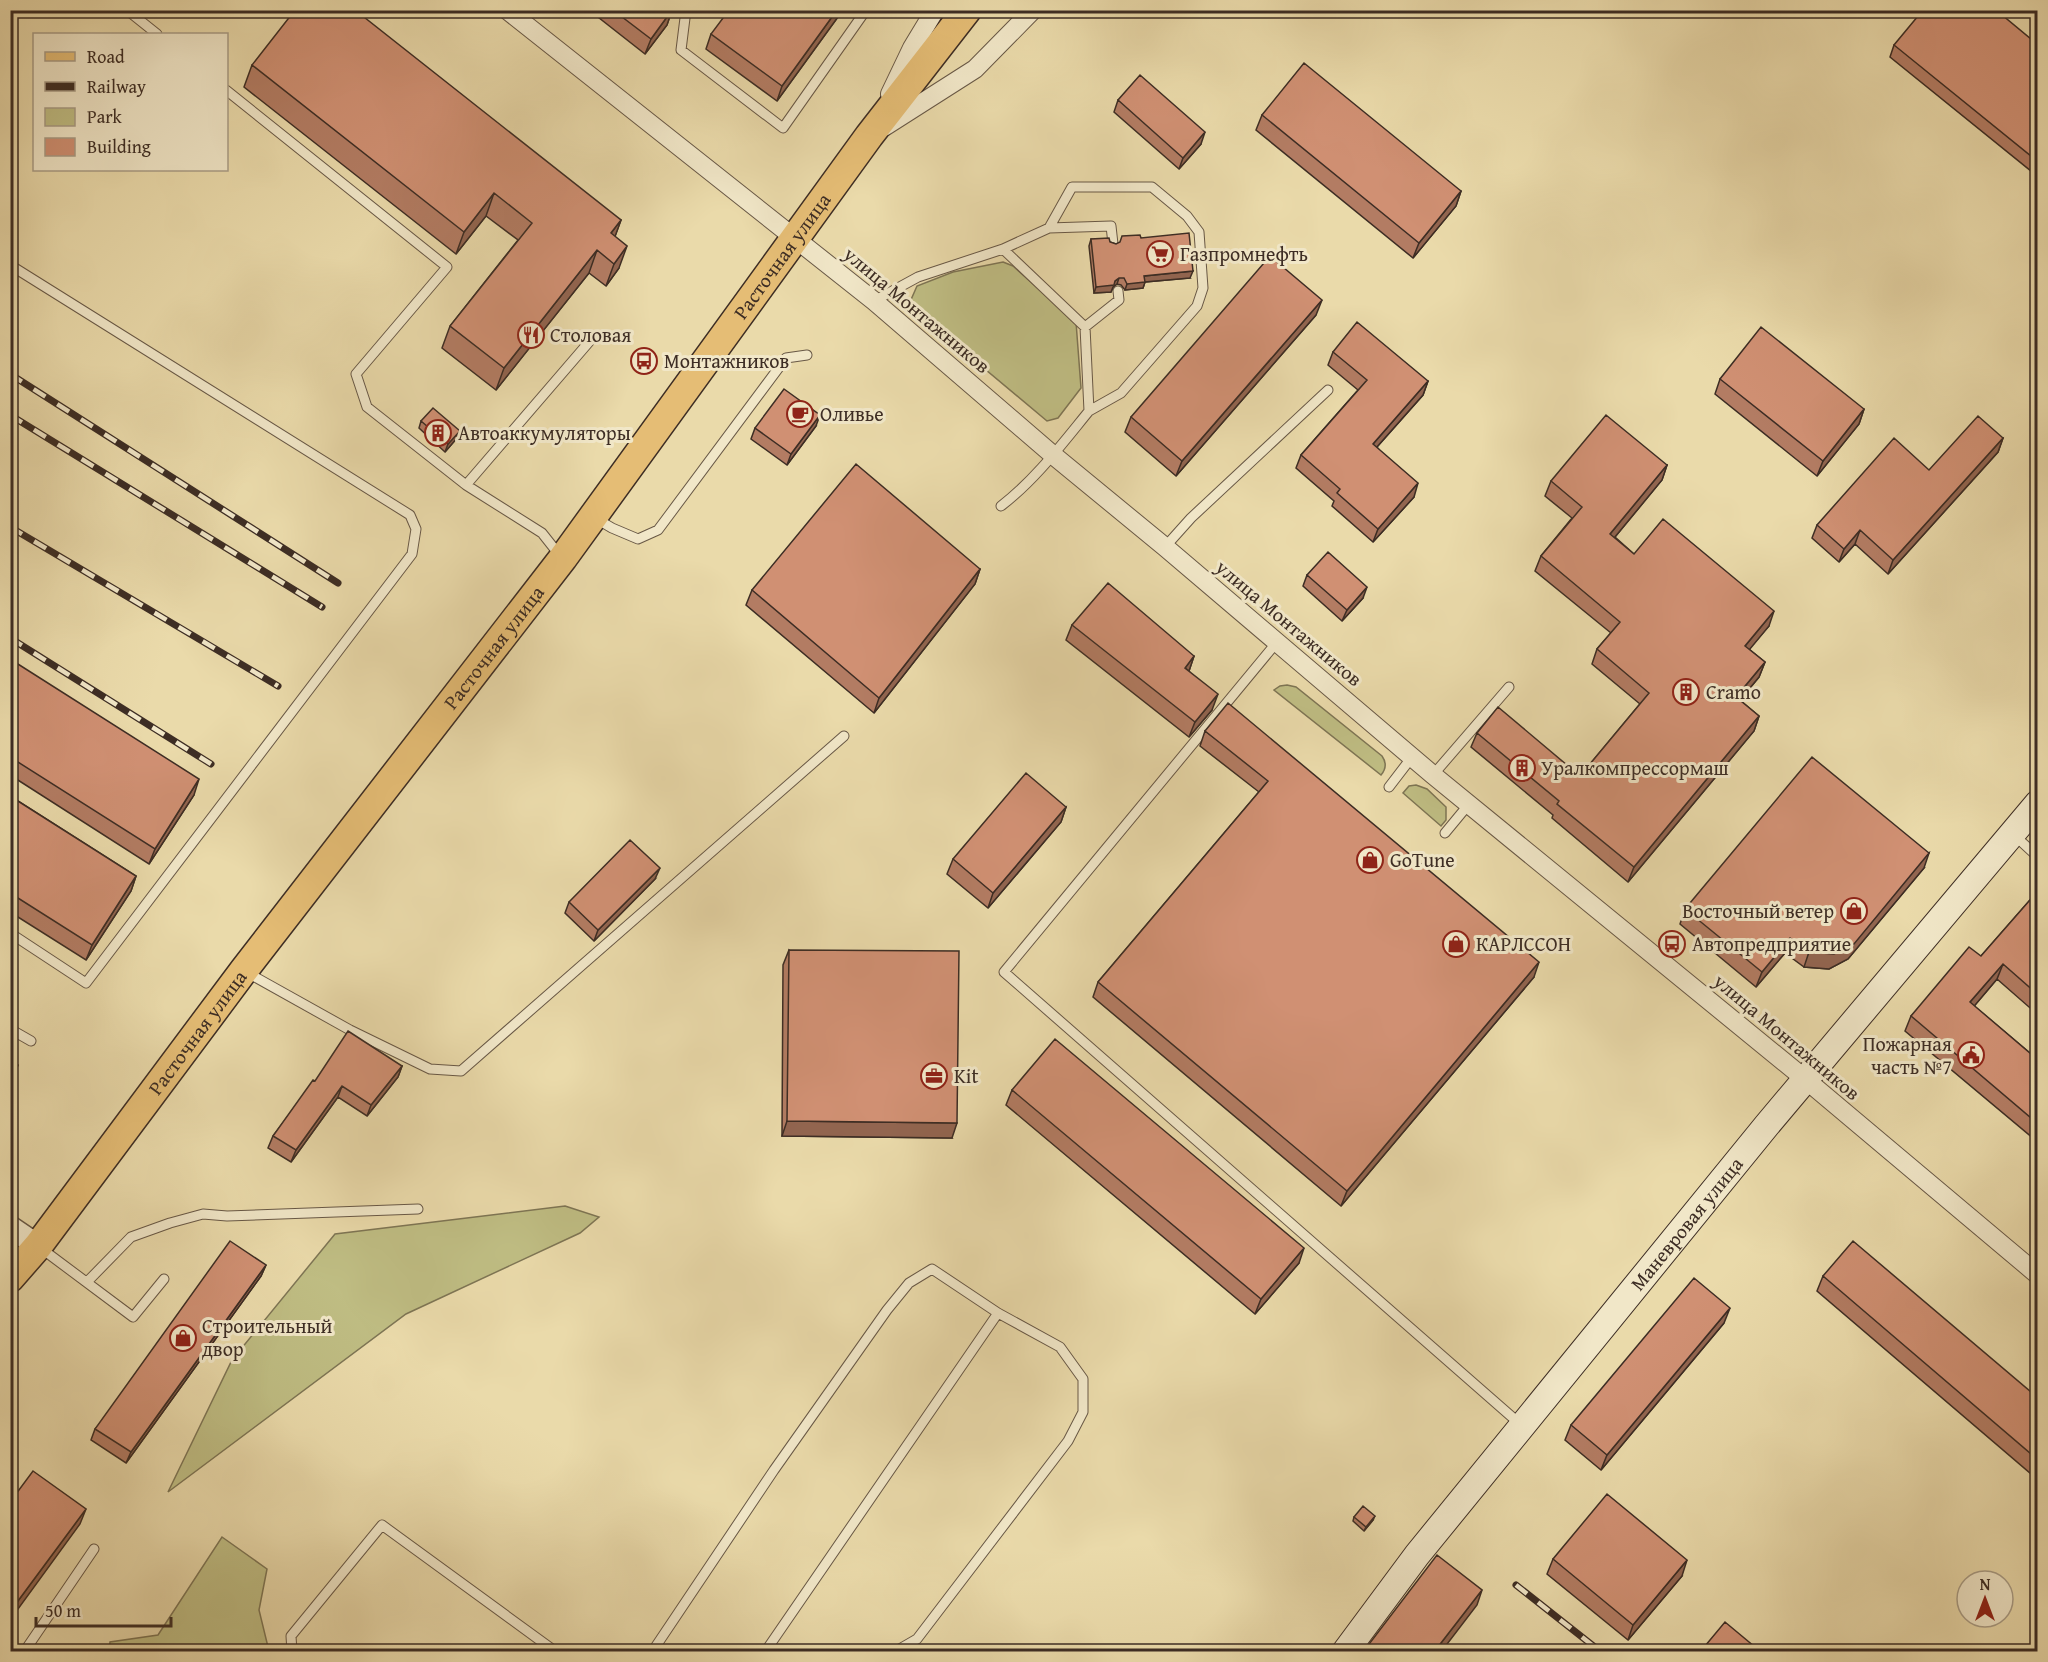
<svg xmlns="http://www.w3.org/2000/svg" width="2048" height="1662" font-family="'Gentium Book Plus',serif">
<rect width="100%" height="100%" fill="#eadaaa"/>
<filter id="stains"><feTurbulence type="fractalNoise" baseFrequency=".00333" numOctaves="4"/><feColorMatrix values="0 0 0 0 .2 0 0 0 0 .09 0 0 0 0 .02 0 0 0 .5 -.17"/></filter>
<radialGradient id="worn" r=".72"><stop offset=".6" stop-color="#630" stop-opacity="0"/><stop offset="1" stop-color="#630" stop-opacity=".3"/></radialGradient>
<path fill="#bfbd83" stroke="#7e7554" stroke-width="1.5" d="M1003 262 1013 266 1076 322 1081 388 1058 418 1047 421 918 313 910 302 917 286 953 272Z
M1287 685 1296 687 1382 756C1387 763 1386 769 1381 775L1274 690 1280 686Z
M1416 785 1427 789 1446 807V820L1441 826 1403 793 1409 786Z
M565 1206 599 1217 580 1233 406 1314 168 1492 232 1360 335 1234Z
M222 1537 267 1569 259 1610 269 1651H109L110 1642 158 1635Z"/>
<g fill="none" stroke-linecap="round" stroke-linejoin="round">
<defs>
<path id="service" d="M127 10 157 34
M686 10 681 50 783 128 866 10
M226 90 447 267 356 374 367 407 466 485
M1049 228 1072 187H1152L1187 216 1199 232 1203 288 1197 306 1121 393 1089 411
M1003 249 1085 327
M10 265 410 515 416 529 412 554 86 983 10 933
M874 301 918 277 1003 249 1049 228 1111 226 1113 244
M1001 506C1035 480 1062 444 1089 411L1085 327 1119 300 1118 291
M595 518 612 528 638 539 658 530 786 358 807 355
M1165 547 1191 518 1328 390
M561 557 542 533 466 485 589 342
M1277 642 1004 972 1520 1424
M1433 775 1509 687
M1389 787 1412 757
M1445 833 1469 804
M2013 834 2038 857
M246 972 350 1030 430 1069 461 1071 844 736
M10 1029 31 1041
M42 1249 133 1317 164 1279
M87 1282 131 1237 170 1223 203 1214 227 1216 418 1209
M10 1476 12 1474
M10 1647 16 1652
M24 1652 94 1549
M292 1652 291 1636 382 1525 556 1652
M652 1652 774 1470 887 1310 909 1283 932 1269 998 1313 1060 1347 1083 1379V1412L1068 1441 917 1639 898 1650 818 1652
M765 1652 998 1313"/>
<path id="minor" d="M507 10 874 301 1053 455 1165 547 1433 775 1805 1079 2038 1275
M890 94 912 48 935 10
M884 127 975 69 1033 10"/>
<path id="tertiary" d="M10 1227 38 1246"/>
<g id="secondary">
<path id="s1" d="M1345 1652 1417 1555 1767 1125 2038 803"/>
</g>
<g id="primary">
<path id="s2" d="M10 1278 38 1246 244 970 563 558 869 136 967 10"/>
</g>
</defs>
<use href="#service" stroke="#685846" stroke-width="11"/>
<use href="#minor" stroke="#685846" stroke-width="20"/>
<use href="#tertiary" stroke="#685846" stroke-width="25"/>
<use href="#secondary" stroke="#3d2d24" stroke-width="28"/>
<use href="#primary" stroke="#3d2d24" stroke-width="31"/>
<use href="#service" stroke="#f1e7c8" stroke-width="9"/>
<use href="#minor" stroke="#f1e7c8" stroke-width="18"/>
<use href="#tertiary" stroke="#f1e7c8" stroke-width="22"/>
<use href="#secondary" stroke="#f1e7c8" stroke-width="26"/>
<use href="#primary" stroke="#e5bd75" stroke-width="28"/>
<defs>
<path id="rail" d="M10 374 338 583
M10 415 322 607
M10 527 278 686
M10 638 211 764
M1516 1585 1601 1652"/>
</defs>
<use href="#rail" stroke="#3d2d24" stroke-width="7"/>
<use href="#rail" stroke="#f1e7c8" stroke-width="4.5" stroke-dasharray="14" stroke-linecap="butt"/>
</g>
<path fill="#b37c63" stroke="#3d2d24" stroke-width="1.5" d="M589 10H672L667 25 645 54Z
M843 10 777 101 706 49 711 34Z
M2037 44V176L1890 57 1894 45Z
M252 65 621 220 615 236 619 268 606 286 589 273 496 390 442 348 450 326 518 240 486 216 456 254 244 87Z
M1118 100 1201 144 1179 169 1114 112Z
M1262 115 1461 191 1456 206 1413 258 1256 130Z
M1141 238 1190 278 1145 282 1143 288 1125 290 1121 285 1117 284 1113 287 1111 292 1094 293 1089 246 1091 239 1110 242 1116 244Z
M1316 315 1176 476 1125 432 1131 417Z
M1333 352 1428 381 1423 395 1377 447 1414 497 1373 542 1332 506 1334 501 1296 468 1301 455 1358 390 1328 365Z
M1720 379 1864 409 1859 424 1817 476 1715 394Z
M421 421 457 438 445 452 419 428Z
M816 426 787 465 751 439 755 428Z
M2003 438 1998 452 1888 574 1855 544 1839 562 1812 538 1817 525 1929 470Z
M1667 465 1662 480 1615 537 1634 554 1769 626 1749 649 1765 662 1759 677 1740 700 1759 716 1754 731 1628 882 1552 818 1553 815 1471 747 1477 733 1580 776 1640 704 1592 664 1597 649 1611 633 1535 571 1541 556 1572 518 1545 496 1551 481Z
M980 569 975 584 874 713 746 605 752 590Z
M1307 575 1363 598 1342 621 1303 586Z
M1072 625 1194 656 1189 671 1212 710 1189 737 1066 640Z
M10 659 194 795 149 864 10 775Z
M1205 731 1534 977 1341 1206 1093 997 1098 982 1259 792 1200 746Z
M10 796 136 876 131 891 86 960 10 912Z
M1066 807 1061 822 988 908 947 874 953 859Z
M1924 868 1848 959 1829 969 1804 967 1785 953 1756 987 1680 924 1685 909Z
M655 879 594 941 565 913 569 902Z
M2037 892V1014L1997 979 1974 1006 2037 1059V1135L2034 1139 1905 1031 1911 1016 1981 956Z
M789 950 952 1138 782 1136 783 965Z
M402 1066 398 1077 367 1116 338 1097 291 1162 268 1148 273 1136 315 1081Z
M1012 1090 1299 1263 1255 1314 1006 1105Z
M266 1265 261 1276 126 1463 91 1440 95 1429Z
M1823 1276 2037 1397V1479L1817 1291Z
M1724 1323 1601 1470 1565 1440 1571 1425Z
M1354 1517 1373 1520 1364 1531 1353 1521Z
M1553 1559 1682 1576 1628 1640 1547 1574Z"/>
<path fill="#926550" stroke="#3d2d24" stroke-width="1.5" d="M672 10 667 25 645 54 651 39Z
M837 10H843L777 101 782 86Z
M1205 132 1201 144 1179 169 1183 158Z
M1461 191 1456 206 1413 258 1419 243Z
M494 193 486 216 456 254 464 232Z
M621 220 613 242 611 233Z
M627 246 619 268 606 286 614 264Z
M597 250 589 273 496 390 504 368Z
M1193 271 1190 278 1145 282 1143 288 1125 290 1127 284 1144 276Z
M1119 278 1117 284 1113 287 1111 292 1094 293 1096 287 1115 281Z
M1322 300 1316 315 1176 476 1182 461Z
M1428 381 1423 395 1368 457 1373 444Z
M1864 409 1859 424 1817 476 1823 461Z
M820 415 816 426 787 465 791 454Z
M460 431 457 438 445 452 448 444Z
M2003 438 1998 452 1888 574 1893 560Z
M1667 465 1662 480 1605 549 1610 534Z
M1418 483 1414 497 1373 542 1378 529Z
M1860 530 1855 544 1839 562 1844 549Z
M980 569 975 584 874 713 879 698Z
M1367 587 1363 598 1342 621 1347 610Z
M1774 611 1769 626 1740 661 1745 646Z
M1194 656 1189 671 1185 668Z
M1765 662 1759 677 1730 712 1736 697Z
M1218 694 1212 710 1189 737 1195 722Z
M1759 716 1754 731 1628 882 1634 867Z
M199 779 194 795 149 864 155 849Z
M1066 807 1061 822 988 908 993 893Z
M1929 853 1924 868 1848 959 1829 969 1804 967 1809 952Z
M660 868 655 879 594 941 598 930Z
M136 876 131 891 86 960 92 945Z
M1790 938 1785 953 1756 987 1762 972Z
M1539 962 1534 977 1341 1206 1347 1191Z
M2003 964 1997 979 1965 1017 1970 1002Z
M18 1065 13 1080 10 1084V1077Z
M402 1066 398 1077 367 1116 371 1105Z
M342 1086 338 1097 291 1162 296 1150Z
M787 1121 957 1123 952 1138 782 1136Z
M1304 1248 1299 1263 1255 1314 1261 1299Z
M266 1265 261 1276 126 1463 131 1452Z
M1730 1308 1724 1323 1601 1470 1607 1455Z
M86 1509 80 1524 10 1620V1615L12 1609Z
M1375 1516 1373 1520 1364 1531 1366 1527Z
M1687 1560 1682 1576 1628 1640 1633 1625Z
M1482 1590 1477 1605 1441 1652H1434Z"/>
<path fill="#d09073" stroke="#3d2d24" stroke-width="1.5" d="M295 10H355L621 220 611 233 627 246 614 264 597 250 504 368 450 326 532 223 494 193 464 232 252 65Z
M613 10H672L651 39Z
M729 10H837L782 86 711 34Z
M1923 10H1996L2037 44V161L1894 45Z
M1304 63 1461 191 1419 243 1262 115Z
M1140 75 1205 132 1183 158 1118 100Z
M1189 233 1193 271 1144 276 1145 282 1127 284 1124 278H1119L1115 281 1114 285 1096 287 1091 239 1109 238 1110 242 1116 244 1120 242 1122 236 1140 235 1141 238Z
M1270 256 1322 300 1182 461 1131 417Z
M1357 322 1428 381 1373 444 1418 483 1378 529 1337 493 1340 489 1301 455 1367 380 1333 352Z
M1761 327 1864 409 1823 461 1720 379Z
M784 389 820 415 791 454 755 428Z
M433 408 460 431 448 444 421 421Z
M1606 415 1667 465 1610 534 1634 554 1663 519 1774 611 1745 646 1765 662 1736 697 1759 716 1634 867 1557 804 1559 801 1477 733 1498 707 1580 776 1649 693 1597 649 1620 622 1541 556 1582 507 1551 481Z
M1978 416 2003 438 1893 560 1860 530 1844 549 1817 525 1894 438 1929 470Z
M856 464 980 569 879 698 752 590Z
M1328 552 1367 587 1347 610 1307 575Z
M1108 583 1194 656 1185 668 1218 694 1195 722 1072 625Z
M10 659 199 779 155 849 10 757Z
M1228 703 1539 962 1347 1191 1098 982 1268 781 1205 731Z
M1812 757 1929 853 1854 944 1834 954 1809 952 1790 938 1762 972 1685 909Z
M1026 773 1066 807 993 893 953 859Z
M10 796 136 876 92 945 10 893Z
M630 840 660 868 598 930 569 902Z
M2037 892V994L2003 964 1970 1002 2037 1059V1123L1911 1016 1969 947 1981 956Z
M789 950 959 951 957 1123 787 1121Z
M348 1031 402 1066 371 1105 342 1086 296 1150 273 1136 313 1080 315 1081Z
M1055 1039 1304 1248 1261 1299 1012 1090Z
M10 1060 18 1065 10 1077Z
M230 1241 266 1265 131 1452 95 1429Z
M1853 1241 2037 1397V1459L1823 1276Z
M1694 1278 1730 1308 1607 1455 1571 1425Z
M33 1471 86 1509 12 1609 10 1608V1502Z
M1607 1494 1687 1560 1633 1625 1553 1559Z
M1363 1506 1375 1516 1366 1527 1354 1517Z
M1437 1555 1482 1590 1434 1652H1363Z
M1725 1622 1761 1652H1700Z"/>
<defs>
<symbol id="supermarket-ring" viewBox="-11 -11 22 22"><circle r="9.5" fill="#f1e7c8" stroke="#8f2418" stroke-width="1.5"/><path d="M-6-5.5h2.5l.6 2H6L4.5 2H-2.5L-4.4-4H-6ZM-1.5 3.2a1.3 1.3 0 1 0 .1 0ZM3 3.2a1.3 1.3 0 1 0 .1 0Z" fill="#8f2418"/></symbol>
<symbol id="restaurant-ring" viewBox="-11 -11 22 22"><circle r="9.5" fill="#f1e7c8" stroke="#8f2418" stroke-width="1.5"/><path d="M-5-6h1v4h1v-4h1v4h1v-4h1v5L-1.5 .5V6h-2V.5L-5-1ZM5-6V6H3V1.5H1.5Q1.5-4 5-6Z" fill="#8f2418"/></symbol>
<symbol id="bus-ring" viewBox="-11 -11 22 22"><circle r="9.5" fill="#f1e7c8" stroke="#8f2418" stroke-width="1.5"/><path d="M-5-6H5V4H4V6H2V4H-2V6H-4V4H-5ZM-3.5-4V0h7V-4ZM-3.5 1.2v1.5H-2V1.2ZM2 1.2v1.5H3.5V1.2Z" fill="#8f2418"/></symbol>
<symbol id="cafe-ring" viewBox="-11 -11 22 22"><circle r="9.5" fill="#f1e7c8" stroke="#8f2418" stroke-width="1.5"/><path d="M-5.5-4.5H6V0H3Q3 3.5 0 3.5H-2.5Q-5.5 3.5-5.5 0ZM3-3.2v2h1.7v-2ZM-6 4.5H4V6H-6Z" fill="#8f2418"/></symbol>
<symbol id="building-ring" viewBox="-11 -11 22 22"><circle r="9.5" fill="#f1e7c8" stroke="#8f2418" stroke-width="1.5"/><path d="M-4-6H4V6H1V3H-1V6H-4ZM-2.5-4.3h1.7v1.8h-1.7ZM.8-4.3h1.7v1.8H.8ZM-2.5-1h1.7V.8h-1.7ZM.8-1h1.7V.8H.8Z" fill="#8f2418"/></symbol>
<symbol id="shop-ring" viewBox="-11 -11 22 22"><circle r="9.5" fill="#f1e7c8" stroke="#8f2418" stroke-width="1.5"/><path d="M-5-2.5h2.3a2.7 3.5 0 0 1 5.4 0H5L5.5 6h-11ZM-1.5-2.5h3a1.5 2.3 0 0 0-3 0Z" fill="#8f2418"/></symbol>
<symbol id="civic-ring" viewBox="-11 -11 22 22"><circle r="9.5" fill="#f1e7c8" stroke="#8f2418" stroke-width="1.5"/><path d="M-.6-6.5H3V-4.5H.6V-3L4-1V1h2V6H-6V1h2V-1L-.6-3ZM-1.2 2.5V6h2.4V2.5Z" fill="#8f2418"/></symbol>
<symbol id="office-ring" viewBox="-11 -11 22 22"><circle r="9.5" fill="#f1e7c8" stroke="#8f2418" stroke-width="1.5"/><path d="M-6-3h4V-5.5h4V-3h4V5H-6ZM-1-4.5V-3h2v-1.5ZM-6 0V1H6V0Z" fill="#8f2418"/></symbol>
</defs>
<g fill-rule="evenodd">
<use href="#supermarket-ring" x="1145" y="239" width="30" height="30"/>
<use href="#restaurant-ring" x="516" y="320" width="30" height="30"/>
<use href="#bus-ring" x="629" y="346" width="30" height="30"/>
<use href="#cafe-ring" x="785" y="399" width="30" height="30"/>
<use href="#building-ring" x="423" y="418" width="30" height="30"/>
<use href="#building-ring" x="1671" y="677" width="30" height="30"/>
<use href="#building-ring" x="1507" y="753" width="30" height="30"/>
<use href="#shop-ring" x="1355" y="845" width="30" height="30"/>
<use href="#shop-ring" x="1839" y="896" width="30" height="30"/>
<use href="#shop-ring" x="1441" y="929" width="30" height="30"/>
<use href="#bus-ring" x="1657" y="929" width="30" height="30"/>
<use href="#civic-ring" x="1956" y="1040" width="30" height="30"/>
<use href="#office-ring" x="919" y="1061" width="30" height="30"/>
<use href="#shop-ring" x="168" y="1323" width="30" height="30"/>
</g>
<g text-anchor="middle" stroke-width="6" stroke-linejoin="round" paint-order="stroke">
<g font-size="20" fill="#3d2d24" stroke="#f1e7c8" text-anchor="start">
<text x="1180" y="261">Газпромнефть</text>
<text x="550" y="342">Столовая</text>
<text x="664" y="368">Монтажников</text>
<text x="820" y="421">Оливье</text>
<text x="458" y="440">Автоаккумуляторы</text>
<text x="1706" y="699">Cramo</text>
<text x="1541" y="775">Уралкомпрессормаш</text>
<text x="1390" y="867">GoTune</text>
<text x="1834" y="918" text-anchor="end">Восточный ветер</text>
<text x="1476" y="951">КАРЛССОН</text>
<text x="1692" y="951">Автопредприятие</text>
<text x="1952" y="1051" text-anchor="end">Пожарная<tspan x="1952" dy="23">часть №7</tspan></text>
<text x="954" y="1083">Kit</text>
<text x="202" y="1333">Строительный<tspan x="202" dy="23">двор</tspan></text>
</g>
<g font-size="20" fill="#3d2d24" stroke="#f1e7c8">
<text dy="7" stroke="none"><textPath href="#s2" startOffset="1281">Расточная улица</textPath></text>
<text transform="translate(917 310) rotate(40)" y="7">улица Монтажников</text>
<text transform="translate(1289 623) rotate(40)" y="7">улица Монтажников</text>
<text dy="7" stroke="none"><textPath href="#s2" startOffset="795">Расточная улица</textPath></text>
<text dy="7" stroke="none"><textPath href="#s2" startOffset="309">Расточная улица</textPath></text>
<text transform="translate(1787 1037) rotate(40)" y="7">улица Монтажников</text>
<text dy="7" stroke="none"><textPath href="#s1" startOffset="548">Маневровая улица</textPath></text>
</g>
</g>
<rect width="2048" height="1662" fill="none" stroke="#eadaaa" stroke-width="36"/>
<rect x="12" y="12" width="2024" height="1638" fill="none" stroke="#3d2d24" stroke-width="3"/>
<rect x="18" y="18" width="2012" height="1626" fill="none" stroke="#3d2d24" stroke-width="1.5"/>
<rect x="33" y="33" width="195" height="138" fill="#f1e7c8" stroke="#a99d86" stroke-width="1.5"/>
<rect x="45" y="52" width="30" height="9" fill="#e5bd75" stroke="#a99d86" stroke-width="1.5"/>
<text x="87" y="63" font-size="18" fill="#3d2d24">Road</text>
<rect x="45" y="82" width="30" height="9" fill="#3d2d24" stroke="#a99d86" stroke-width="1.5"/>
<text x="87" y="93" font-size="18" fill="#3d2d24">Railway</text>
<rect x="45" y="108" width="30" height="18" fill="#bfbd83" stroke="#a99d86" stroke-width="1.5"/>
<text x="87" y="123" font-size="18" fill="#3d2d24">Park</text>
<rect x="45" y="138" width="30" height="18" fill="#d09073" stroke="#a99d86" stroke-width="1.5"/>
<text x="87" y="153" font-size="18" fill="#3d2d24">Building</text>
<g transform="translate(1985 1599)"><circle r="28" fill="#f1e7c8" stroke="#a99d86" stroke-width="1.5"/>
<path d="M0-4.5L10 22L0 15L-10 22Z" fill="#8f2418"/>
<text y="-9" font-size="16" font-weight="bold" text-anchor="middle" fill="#3d2d24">N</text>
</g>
<path d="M36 1617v9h135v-9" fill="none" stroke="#3d2d24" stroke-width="3"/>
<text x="45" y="1617" font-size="18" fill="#3d2d24" stroke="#f1e7c8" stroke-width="4.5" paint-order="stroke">50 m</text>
<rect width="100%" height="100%" filter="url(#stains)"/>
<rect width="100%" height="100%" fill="url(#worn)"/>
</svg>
